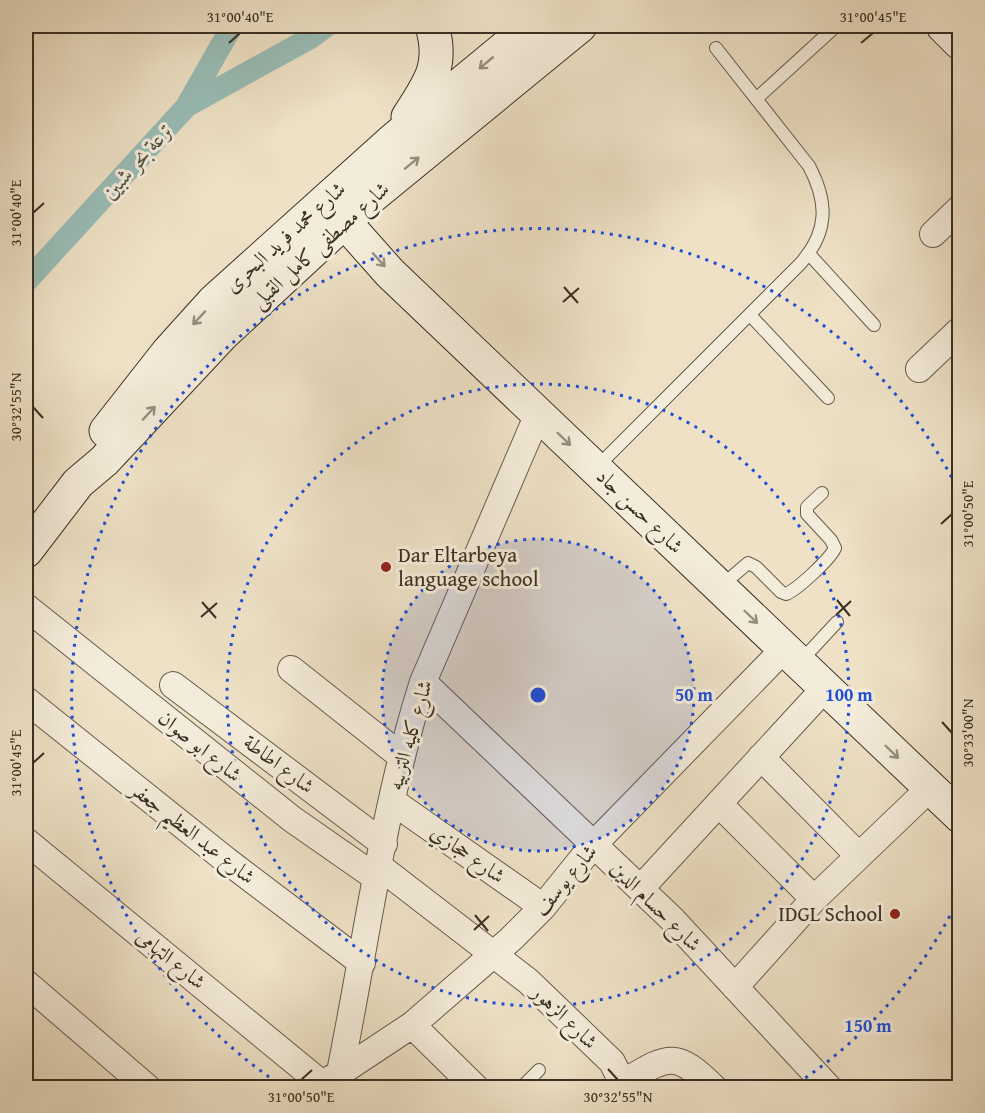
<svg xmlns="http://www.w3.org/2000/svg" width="985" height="1113" font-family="'Gentium Book Plus',Amiri,serif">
<rect width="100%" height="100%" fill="#eee1c6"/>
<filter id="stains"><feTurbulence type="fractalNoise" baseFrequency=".00333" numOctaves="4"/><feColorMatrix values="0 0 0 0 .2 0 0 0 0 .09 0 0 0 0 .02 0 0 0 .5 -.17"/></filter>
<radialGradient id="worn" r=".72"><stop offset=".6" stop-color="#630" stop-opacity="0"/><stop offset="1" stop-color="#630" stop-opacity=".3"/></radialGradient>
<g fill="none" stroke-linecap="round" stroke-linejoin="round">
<path stroke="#99bdb6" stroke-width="22" d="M187 106 312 37 327 26
M26 282 186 107 232 26"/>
<defs>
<path id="lane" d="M756 99 836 26
M809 254 874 325
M750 315 828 398
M596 468 800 264C829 232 828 202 809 166L716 48
M720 587 748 563 756 567 781 592 786 594C798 589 830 559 835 548L831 540 807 514V507L822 493
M799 663 837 622
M521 1088 539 1070"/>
<path id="street" d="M933 234 960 208
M919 369 960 330
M26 607 292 819 378 879
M291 669 402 757
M423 682 673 920 829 1088
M173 685 384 844
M26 700 226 860 362 963
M761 757 858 855
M392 801 543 907
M719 804 814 899
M26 841 327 1088
M380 867 528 981 612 1062 625 1088
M641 888 825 688
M26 983 148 1088
M735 987 814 899 930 788
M412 1025 476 1088
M340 1072C366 944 383 807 423 682L538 414
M624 1082C668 1056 675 1049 714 1088
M323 1084 412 1025 511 939 543 907 594 844 784 649"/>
<path id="secondary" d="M943 26 960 43
M408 117C429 84 444 66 432 26
M326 201 390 273 960 816
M106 431 168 352 214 301 393 140 531 26
M26 551 78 483 104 461 222 335 370 198 580 26"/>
</defs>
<use href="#lane" stroke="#665c4c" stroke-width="14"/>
<use href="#street" stroke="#665c4c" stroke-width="28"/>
<use href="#secondary" stroke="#392f23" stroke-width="35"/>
<use href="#lane" stroke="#f4ecda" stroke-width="12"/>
<use href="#street" stroke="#f4ecda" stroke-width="26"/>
<use href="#secondary" stroke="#f4ecda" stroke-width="33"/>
</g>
<defs><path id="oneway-shaft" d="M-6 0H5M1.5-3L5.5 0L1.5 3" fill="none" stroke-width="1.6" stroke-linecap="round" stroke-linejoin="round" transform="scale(1.5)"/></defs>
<g stroke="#968e7e">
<use href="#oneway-shaft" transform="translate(486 63) rotate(140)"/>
<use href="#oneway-shaft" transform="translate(412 163) rotate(-39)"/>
<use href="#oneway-shaft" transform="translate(379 260) rotate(48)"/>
<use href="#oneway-shaft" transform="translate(199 318) rotate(133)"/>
<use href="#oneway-shaft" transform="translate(149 413) rotate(-47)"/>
<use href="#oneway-shaft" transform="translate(564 439) rotate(44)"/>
<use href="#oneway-shaft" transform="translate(751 617) rotate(44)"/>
<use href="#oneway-shaft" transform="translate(892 752) rotate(44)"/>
</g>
<path fill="none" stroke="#392f23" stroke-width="2" d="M229 43 240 33M861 43 873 33M33 213 44 203M564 287 578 303M563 302 579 288M33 407 43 418M941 524 952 514M837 600 850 616M202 602 216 618M836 615 851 601M201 617 217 603M942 722 952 733M33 763 44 753M475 915 488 931M474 930 489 916M608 1069 618 1080M301 1080 312 1070"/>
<circle cx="538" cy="695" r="156" fill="#1d4ed8" fill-opacity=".12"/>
<g fill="none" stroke="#1d4ed8" stroke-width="3" stroke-dasharray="3 6">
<circle cx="538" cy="695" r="156"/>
<circle cx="538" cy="695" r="311"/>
<path d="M958 900A467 467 0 0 1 792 1087M284 1087A467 467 0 1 1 958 490"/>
</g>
<g fill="#8f2418" stroke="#f4ecda" stroke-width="2">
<circle cx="386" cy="567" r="6"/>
<circle cx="895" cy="914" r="6"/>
</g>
<g text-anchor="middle" stroke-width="6" stroke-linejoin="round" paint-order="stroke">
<g font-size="21" fill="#392f23" stroke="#f4ecda">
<text transform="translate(285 237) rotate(-42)" y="7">شارع محمد فريد البحرى</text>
<text transform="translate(320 245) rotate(-42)" y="7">شارع مصطفى كامل القبلى</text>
<text transform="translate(640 511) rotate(44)" y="7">شارع حسن جاد</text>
<text transform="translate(410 735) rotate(-74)" y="7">شارع كليه التربيه</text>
<text transform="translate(200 746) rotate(39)" y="7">شارع ابو صوان</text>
<text transform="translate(279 764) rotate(37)" y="7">شارع اطاطة</text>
<text transform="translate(193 833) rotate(38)" y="7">شارع عبد العظيم جعفر</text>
<text transform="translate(468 854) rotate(35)" y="7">شارع حجازي</text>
<text transform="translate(565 880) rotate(-50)" y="7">شارع يوسف</text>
<text transform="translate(656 906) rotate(45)" y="7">شارع حسام الدين</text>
<text transform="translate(171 959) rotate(39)" y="7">شارع التهامى</text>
<text transform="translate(565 1017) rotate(44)" y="7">شارع الزهور</text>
</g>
<g font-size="21" fill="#392f23" stroke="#f4ecda" text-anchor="start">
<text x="398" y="562">Dar Eltarbeya<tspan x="398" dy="24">language school</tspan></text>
<text x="883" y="921" text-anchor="end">IDGL School</text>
</g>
<g font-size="22" font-style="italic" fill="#515248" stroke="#f4ecda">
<text transform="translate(137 160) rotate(-48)" y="8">ترعة بحر شبين</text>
</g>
</g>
<circle cx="538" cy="695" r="9" fill="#1d4ed8" stroke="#f4ecda" stroke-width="3"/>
<g font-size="18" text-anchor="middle" font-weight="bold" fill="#1d4ed8" stroke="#f4ecda" stroke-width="6" stroke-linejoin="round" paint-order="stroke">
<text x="694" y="701">50 m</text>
<text x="849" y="701">100 m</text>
<text x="868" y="1032">150 m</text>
</g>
<rect width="985" height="1113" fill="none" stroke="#eee1c6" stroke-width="66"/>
<rect x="33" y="33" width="919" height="1047" fill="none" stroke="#392f23" stroke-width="2"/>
<g font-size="15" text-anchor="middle" fill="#392f23">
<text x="240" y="22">31°00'40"E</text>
<text x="873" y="22">31°00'45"E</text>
<text transform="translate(16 213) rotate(-90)" y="5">31°00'40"E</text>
<text transform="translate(16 407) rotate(-90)" y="5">30°32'55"N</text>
<text transform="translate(968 514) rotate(-90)" y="5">31°00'50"E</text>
<text transform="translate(968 733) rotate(-90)" y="5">30°33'00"N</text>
<text transform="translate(16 763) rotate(-90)" y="5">31°00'45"E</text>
<text x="301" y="1102">31°00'50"E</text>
<text x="618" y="1102">30°32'55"N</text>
</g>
<rect width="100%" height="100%" filter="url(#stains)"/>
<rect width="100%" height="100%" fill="url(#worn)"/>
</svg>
